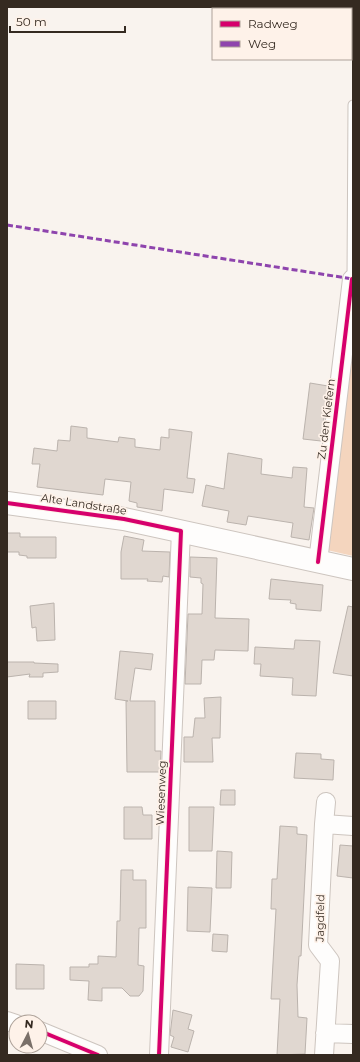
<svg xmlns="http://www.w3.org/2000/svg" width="360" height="1062" font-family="Montserrat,sans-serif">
<rect width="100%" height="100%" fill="#f9f3ee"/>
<path fill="#f4d5be" d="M353 311V556L327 550Z"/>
<path fill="#e0d7d0" stroke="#bbb3ad" d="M310 383 328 386 321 441 303 439Z
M71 426 87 428V438L118 442 119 437 135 439V447L160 450 161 437 169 438V429L192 432 187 478 195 479 193 493 164 489 162 511 137 507V503L129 501 131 482 105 479 103 495 37 487 40 464H32L34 448 57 451 58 440 70 441Z
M228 453 262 459 261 474 292 478 293 467 307 468 304 507 314 508 309 540 291 537 293 523 248 516 246 525 227 522 229 511 202 506 206 485 224 489Z
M7 533H20V537H56V558H27V556L19 555V552H7Z
M124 536 144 540 142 551 170 552 169 577 163 576 162 582 147 581 148 579H121V552Z
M190 557 217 558 215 618 249 619 248 651 215 650 214 660H202L201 684H185L188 614H202L203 584 201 583V578L190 577Z
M271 579 323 585 321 611 296 609V604L290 603 291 600 269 599Z
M54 603 55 640 37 641 36 627 32 628 30 606Z
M348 606 353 607V676L333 673Z
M295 640 320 641 316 696 292 695 293 678 260 676 261 664H254L255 647 294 649Z
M120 651 153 654 151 670 135 668 130 701H155V751H161L160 772H127L126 701H128L115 699Z
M7 662H34V663L58 664V672L43 673V677H29L30 674 7 677Z
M221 697 220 738H212L213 762H184V737H193L195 718H205L204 698Z
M28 701H56V719H28Z
M296 753 321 754V759L334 760 333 780 294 778Z
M221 790H235V805H220Z
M124 807H142L143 815H152V839H124Z
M189 807H214L212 851H189Z
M280 826 297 827V834L307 835 301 956H299L297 985 298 1017 307 1018 305 1054 277 1055 280 999H271L276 909H271L272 879H277Z
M340 845 353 846V878L337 876Z
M217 851 232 852 231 888H216Z
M121 870H133V880H146V928H139L138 965 144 966 143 991 139 996H130L122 988H102V1001L88 1000 89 981 70 980V967H89V964H98V956L116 957 117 921H120Z
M188 887 212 888 210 932 187 931Z
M213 934 228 935 227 952 212 951Z
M16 964 44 965V989H16Z
M173 1010 192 1015 188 1029 194 1031 188 1052 171 1047 174 1037 170 1035Z"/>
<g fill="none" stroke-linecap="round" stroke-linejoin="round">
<defs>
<path id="lane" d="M352 279 353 105"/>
<path id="street" d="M318 562 352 279
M324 824 326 802
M7 1021 16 1024
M40 1031 98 1055
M325 1033 353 1034
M159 1055 181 531
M324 1055 330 961 318 945 324 824 353 826"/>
<path id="secondary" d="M7 503 124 519 353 569"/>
</defs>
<use href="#lane" stroke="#cdc5bf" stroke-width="11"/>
<use href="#street" stroke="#cdc5bf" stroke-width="20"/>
<use href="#secondary" stroke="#cdc5bf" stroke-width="24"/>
<use href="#lane" stroke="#fefdfc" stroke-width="9"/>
<use href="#street" stroke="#fefdfc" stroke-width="18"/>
<use href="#secondary" stroke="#fefdfc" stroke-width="22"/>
<path stroke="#8e44ad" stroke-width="3" stroke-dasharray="6 3" stroke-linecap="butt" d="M7 225 353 279"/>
<defs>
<path id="cycleway" d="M7 503 124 519 181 531 159 1055
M318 562 352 279
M40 1031 98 1055"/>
</defs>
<use href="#cycleway" stroke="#fef2e9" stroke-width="6"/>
<use href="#cycleway" stroke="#d6006c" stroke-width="4"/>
</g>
<g text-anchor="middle" stroke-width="3.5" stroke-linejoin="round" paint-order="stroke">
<g font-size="11" fill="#352a21" stroke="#fef2e9">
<text transform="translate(326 419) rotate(-83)" y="4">Zu den Kiefern</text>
<text transform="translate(84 504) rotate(9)" y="4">Alte Landstraße</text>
<text transform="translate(161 793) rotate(-88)" y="4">Wiesenweg</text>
<text transform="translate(320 918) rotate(-89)" y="4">Jagdfeld</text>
</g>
</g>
<rect width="360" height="1062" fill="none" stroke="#352a21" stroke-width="16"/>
<rect x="212" y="8" width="140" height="52" fill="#fef2e9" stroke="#aea299"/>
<rect x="220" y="21" width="20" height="6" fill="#d6006c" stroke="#aea299"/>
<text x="248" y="28" font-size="12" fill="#352a21">Radweg</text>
<rect x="220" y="41" width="20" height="6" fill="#8e44ad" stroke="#aea299"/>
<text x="248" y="48" font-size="12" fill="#352a21">Weg</text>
<g transform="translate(28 1034) rotate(6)"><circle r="19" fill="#fef2e9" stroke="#aea299"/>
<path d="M0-3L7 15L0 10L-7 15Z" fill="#7a7069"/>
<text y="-6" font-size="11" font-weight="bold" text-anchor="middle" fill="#352a21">N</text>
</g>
<path d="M10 26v6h115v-6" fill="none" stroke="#352a21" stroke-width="2"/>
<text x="16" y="26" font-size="12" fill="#352a21" stroke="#fef2e9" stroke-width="3" paint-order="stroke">50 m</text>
</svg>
